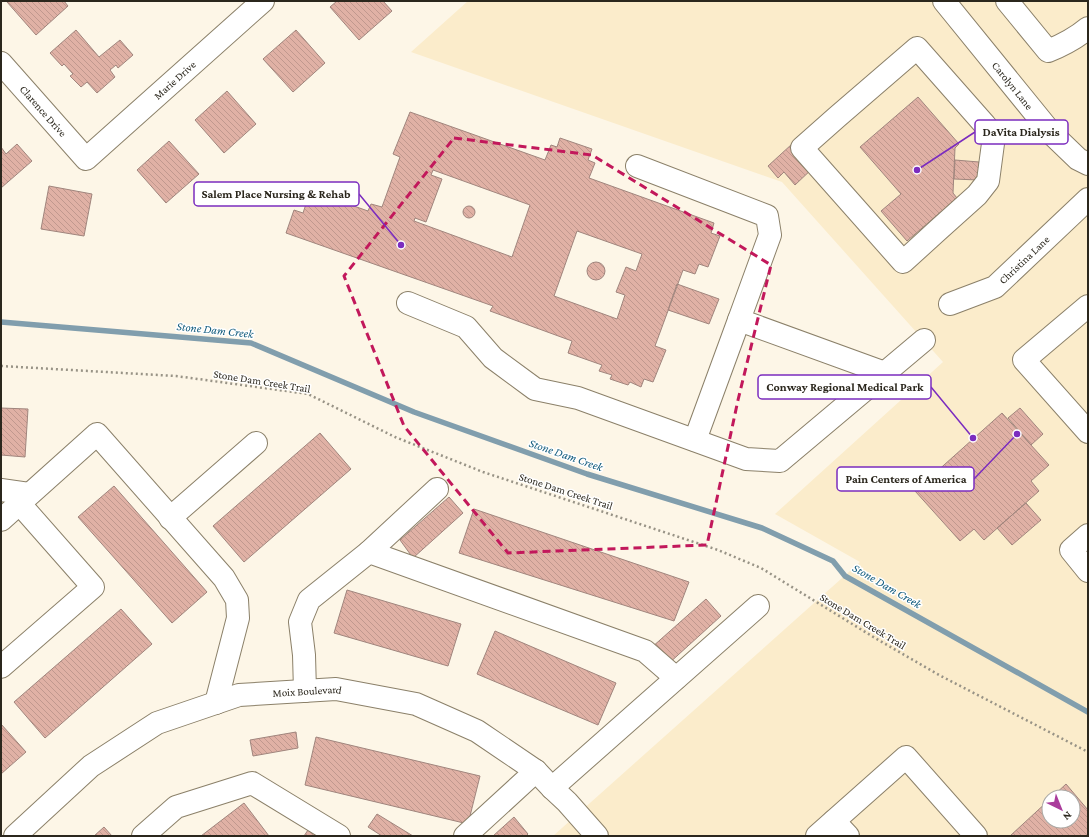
<svg xmlns="http://www.w3.org/2000/svg" width="1089" height="837" font-family="'Crimson Pro',serif">
<defs>
<pattern id="building-back-hatch" width="6" height="6" patternUnits="userSpaceOnUse"><rect width="6" height="6" fill="#e0b1a5"/><path d="M-1 5l2 2M0 0l6 6M5-1l2 2" fill="none" stroke="#c0988e"/></pattern>
</defs>
<rect width="100%" height="100%" fill="#fdf6e7"/>
<path fill="#fbeccb" fill-rule="evenodd" d="M468 1H1088V836H553L860 562 775 514 943 362 782 182 411 52ZM1049 797H1073V821H1049Z"/>
<g fill="none" stroke-linecap="round" stroke-linejoin="round">
<path stroke="#819ead" stroke-width="5.5" d="M1 322 251 343 414 412 587 474 762 528 833 561 845 576 1088 712"/>
</g>
<path fill="url(#building-back-hatch)" stroke="#a0857d" fill-rule="evenodd" d="M8 1H64L68 6 36 35 7 2Z
M337 1H383L392 11 359 40 330 7Z
M76 30 99 57 120 40 133 55 118 68 116 65 110 70 115 77 97 93 87 82 81 87 70 76 73 74 64 64 62 66 50 53Z
M296 30 325 63 293 92 263 59Z
M227 91 256 124 224 153 195 120Z
M918 97 959 144 955 148 953 193 957 198 907 241 881 211 901 194 860 147Z
M410 112 545 160 551 145 557 147 560 138 592 149 588 160 595 163 589 178 714 223 711 233 720 236 708 267 699 264 695 274 683 270 655 346 666 350 653 382 644 379 641 387 630 382 628 385 610 379 612 375 599 371 602 365 568 353 572 341 490 311 493 306 286 233 294 210 303 213 307 201 314 204 317 193 368 211 371 204 382 207 400 157 393 154ZM433 170 530 205 512 257 414 221 415 218 426 222 442 179 431 175ZM577 231 642 254 636 271 626 267 616 292 625 295 617 319 554 296Z
M169 141 199 174 166 203 137 170Z
M17 144 32 161 1 188V147L6 154Z
M792 144 814 167 795 185 784 172 778 178 768 166Z
M955 160 979 162 978 180 954 179Z
M49 186 92 194 84 236 41 229Z
M463 212a6 6 0 1 1 12 0a6 6 0 1 1-12 0Z
M587 271a9 9 0 1 1 18 0a9 9 0 1 1-18 0Z
M677 284 719 299 709 324 668 310Z
M1 408 28 409 25 457 1 455Z
M1020 408 1043 434 1031 445 1008 418Z
M1002 413 1049 465 1031 481 1039 491 984 540 974 529 960 541 915 491Z
M320 433 351 469 244 562 213 526Z
M114 486 207 592 172 623 78 517Z
M449 497 463 513 413 558 400 540Z
M1026 503 1041 520 1012 545 997 528Z
M474 509 689 582 674 621 459 553Z
M347 590 461 624 448 666 334 633Z
M706 599 721 616 667 665 651 648Z
M121 609 152 644 45 738 14 702Z
M495 631 616 683 598 725 477 674Z
M1 724 26 752 1 774Z
M296 732 298 748 253 756 250 740Z
M316 737 480 776 468 824 305 785Z
M1066 784 1088 810V836H1010L1049 800V821H1073V797H1052Z
M244 803 269 836H201Z
M377 814 413 836H382L368 827Z
M514 817 528 834 526 836H493Z
M312 824 331 836H304Z
M104 827 112 836H94Z"/>
<g fill="none" stroke-linecap="round" stroke-linejoin="round">
<defs>
<g id="minor">
<path id="s1" d="M944 1 1052 134 1078 159 1088 164"/>
<path d="M1007 1 1048 51C1063 45 1076 38 1088 28"/>
<path d="M917 48 985 125 994 136 988 181 977 195 938 230 903 262 802 148 837 117Z"/>
<path id="s2" d="M1 63 86 159 263 1"/>
<path d="M637 166 767 216 770 235 739 320 885 373"/>
<path d="M408 303 466 327 493 358 535 389 578 398 746 459 780 461 924 340"/>
<path id="s3" d="M950 304 995 287 1088 199"/>
<path d="M1088 306 1024 360 1088 432"/>
<path d="M695 440 739 320"/>
<path d="M1 490 29 494"/>
<path d="M170 518 256 443"/>
<path d="M1 520 97 434 224 578 237 600 238 618 216 703"/>
<path d="M1088 535 1071 550 1088 571"/>
<path d="M369 552 437 489"/>
<path d="M1 667 93 587 19 503"/>
<path d="M305 691 304 655 300 622 309 600 369 552 645 651 676 678"/>
<path d="M552 788 758 606"/>
<path d="M834 821 848 836"/>
<path id="s4" d="M15 836 91 766 157 723 239 695 336 689 416 704 477 731 536 771 552 788 567 802 597 836"/>
<path d="M143 836 176 807 252 783 339 836"/>
<path d="M465 836 536 771"/>
<path d="M817 836 906 757 976 836"/>
</g>
</defs>
<use href="#minor" stroke="#8b8069" stroke-width="24"/>
<path stroke="#989386" stroke-width="2.5" stroke-dasharray="2 3" stroke-linecap="butt" d="M1 366 176 376 308 394 395 437 483 472 718 550 761 568 875 638 939 675 1088 752"/>
<use href="#minor" stroke="#fff" stroke-width="22"/>
</g>
<path fill="none" stroke="#c2185b" stroke-width="3" stroke-dasharray="8 5" stroke-linejoin="round" d="M454 138 592 155 771 265 738 400 707 545 508 553 404 426 344 276Z"/>
<g text-anchor="middle" stroke-width="3" stroke-linejoin="round" paint-order="stroke">
<g font-size="11" fill="#2b271d" stroke="#fff">
<text dy="4" stroke="none"><textPath href="#s2" startOffset="247">Marie Drive</textPath></text>
<text dy="4" stroke="none"><textPath href="#s1" startOffset="109">Carolyn Lane</textPath></text>
<text dy="4" stroke="none"><textPath href="#s2" startOffset="64">Clarence Drive</textPath></text>
<text dy="4" stroke="none"><textPath href="#s3" startOffset="88">Christina Lane</textPath></text>
<text transform="translate(262 381) rotate(9)" y="4">Stone Dam Creek Trail</text>
<text transform="translate(566 491) rotate(18)" y="4">Stone Dam Creek Trail</text>
<text transform="translate(863 621) rotate(31)" y="4">Stone Dam Creek Trail</text>
<text dy="4" stroke="none"><textPath href="#s4" startOffset="337">Moix Boulevard</textPath></text>
</g>
<g font-size="12" font-style="italic" fill="#125c7e" stroke="#fff">
<text transform="translate(215 330) rotate(6)" y="4">Stone Dam Creek</text>
<text transform="translate(566 455) rotate(19)" y="4">Stone Dam Creek</text>
<text transform="translate(887 586) rotate(30)" y="4">Stone Dam Creek</text>
</g>
</g>
<path fill="none" stroke="#7b2cbf" stroke-width="1.5" d="M917 170L975 132M401 245L359 194M973 438L931 387M1017 434L974 479"/>
<g fill="#7b2cbf" stroke="#fff" stroke-width="1.5">
<circle cx="917" cy="170" r="4"/>
<circle cx="401" cy="245" r="4"/>
<circle cx="973" cy="438" r="4"/>
<circle cx="1017" cy="434" r="4"/>
</g>
<g fill="#fff" stroke="#7b2cbf" stroke-width="1.5">
<rect x="975" y="120" width="93" height="24" rx="4"/>
<rect x="194" y="182" width="165" height="24" rx="4"/>
<rect x="758" y="375" width="173" height="24" rx="4"/>
<rect x="837" y="467" width="137" height="24" rx="4"/>
</g>
<g font-size="12" text-anchor="middle" font-weight="bold" fill="#2b271d">
<text x="1021" y="136">DaVita Dialysis</text>
<text x="276" y="198">Salem Place Nursing &amp; Rehab</text>
<text x="845" y="391">Conway Regional Medical Park</text>
<text x="906" y="483">Pain Centers of America</text>
</g>
<rect width="1089" height="837" fill="none" stroke="#2b271d" stroke-width="4"/>
<g transform="translate(1061 809) rotate(137)"><circle r="19" fill="#ffffff" stroke="#aaa9a5"/>
<path d="M0-3L7 15L0 10L-7 15Z" fill="#aa3d9c"/>
<text y="-6" font-size="11" font-weight="bold" text-anchor="middle" fill="#2b271d">N</text>
</g>
</svg>
